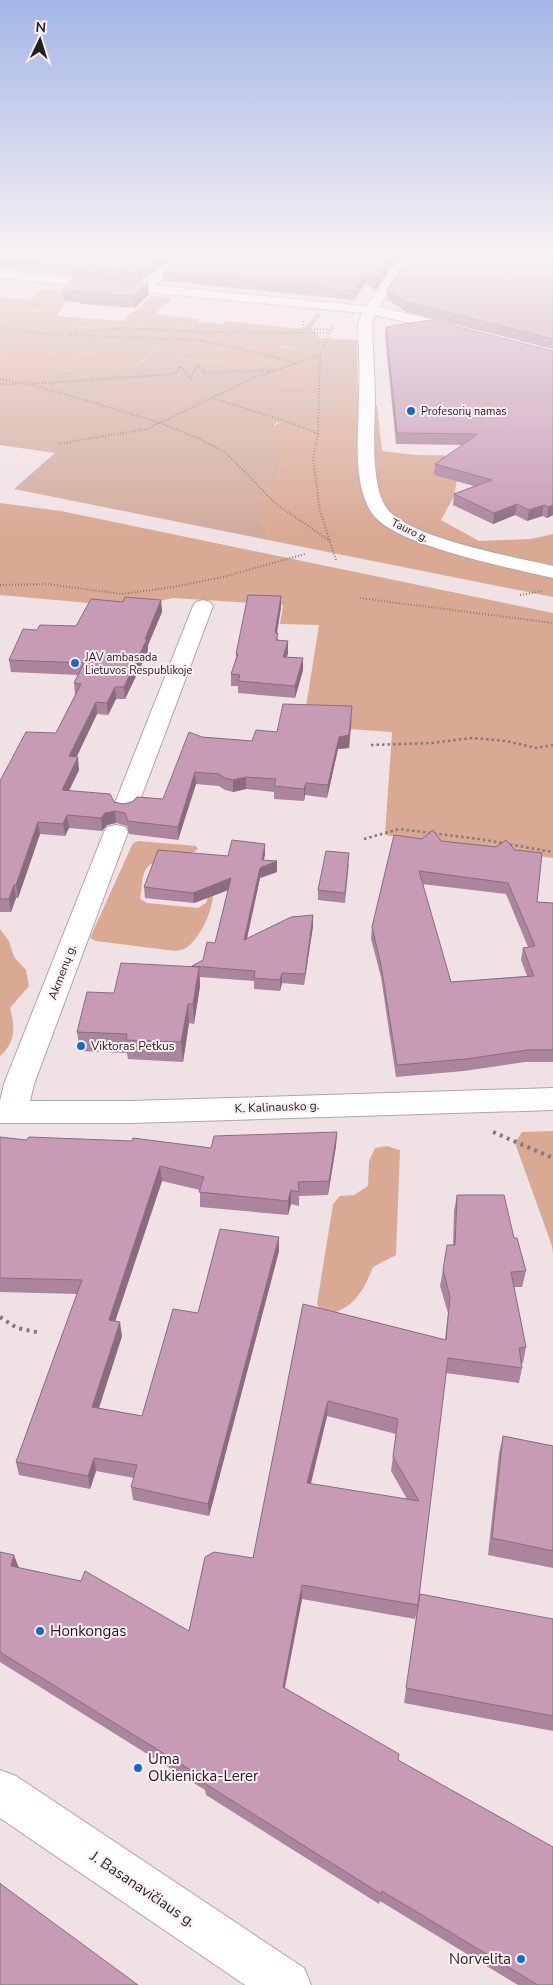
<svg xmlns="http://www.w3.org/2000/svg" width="553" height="1985" font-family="'Nunito Sans',sans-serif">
<rect width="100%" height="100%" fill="#f0e1e5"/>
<path fill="#d1ab9b" d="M43 289 71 291 59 312 39 309 0 311V297L29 300Z
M151 296 172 298 155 314 170 316 124 318 138 309Z
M317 314H321L311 328 320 338 357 340 358 404 295 417 274 424 281 462 277 479 260 501 262 522 273 541 14 489 55 453 0 445V374L27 378H44L60 370 100 373 117 371 143 361 150 356 165 355 191 360 240 365 276 363 274 382 300 350 287 346 263 347 251 345 242 341 235 331 183 327 179 323 181 317 200 319 198 322 222 324 225 321 303 329Z
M65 327 126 328 164 335 179 329 208 333 199 338 181 342 163 350 149 352 138 349H118L62 357 42 349 20 346 4 352 0 358V328C20 332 46 335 65 327Z"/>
<path fill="#daa994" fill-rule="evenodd" d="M10 309 52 311 59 312 57 316 121 321C129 314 170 316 181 317L179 323 183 327 235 331 243 334 242 341C261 348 280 344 300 350L315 373 309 386C296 390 284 390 274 382L275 363 240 365 191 360 165 355 150 356 129 368 117 371 100 373 60 370 44 378 37 379 2 376 0 374C0 370 0 363 0 358 4 347 23 350 26 332L0 328V311ZM65 327 126 328 133 330 136 335 150 336 164 335 179 329 207 333 199 338 164 345 162 350 149 352 138 349H118L62 357 42 349 43 343 53 339 56 331Z
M358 404 377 406 382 451 415 455 493 456 457 480 454 496 441 520 479 541 531 539 553 534V597L273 541 262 522 260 513V501L277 479 281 462 267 431C283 416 336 405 358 404Z
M0 503 61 511 553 613V858L385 835 392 732 303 726 319 625 280 624 283 605 173 598 133 607 0 595Z
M138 841 196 846 198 849C183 862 153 854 145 871 141 879 142 891 140 899L147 903 198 908 206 903 211 886C219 900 200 940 186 948 183 950 178 950 175 951L96 941 90 938 133 843Z
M0 929 9 941 14 957 26 970 29 986 10 1008C15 1027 16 1042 0 1056Z
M553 1131V1254L552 1246 515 1143 522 1132Z
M387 1146 400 1150 396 1255 373 1267C362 1294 354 1308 324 1316L317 1304 333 1204 340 1196 354 1195 368 1186 369 1161 375 1148Z"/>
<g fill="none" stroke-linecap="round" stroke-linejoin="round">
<defs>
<path id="minor" d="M178 256H192L147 291H137L135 288 137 285Z
M203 600 210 602 213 606 137 808 133 813 125 815 117 813 113 808 193 606 196 602Z
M116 825 125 827 128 832 34 1084 30 1101H130L553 1088V1110L130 1123H0V1101L4 1084 104 832 107 827Z"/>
<path id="major" d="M401 256H413L379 307 464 327 466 330 459 334 375 315 372 324C373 348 374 372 375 396 375 425 369 489 389 511 415 539 514 557 553 566V578C512 568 400 547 374 516 351 487 359 431 359 397 360 372 359 348 358 324L362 313 0 278V270L366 306Z
M0 1770 16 1776 304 1968 311 1985H245L0 1818Z"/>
</defs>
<use href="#minor" stroke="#b2a4a7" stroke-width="2"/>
<use href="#major" stroke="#b2a4a7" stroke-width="2"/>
<path stroke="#837a7c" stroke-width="2" stroke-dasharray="1 2" stroke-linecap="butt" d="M303 321V328L330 330
M333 325 320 355 318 434 313 459 320 511 336 560
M0 328 55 335 126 328 209 332 328 333
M68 335 197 340 263 354 294 363
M0 379 28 384 95 403 160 423 200 439 226 453 276 504 330 541
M0 384H19
M30 384 175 374 181 366 191 379 197 364 204 373 275 370
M212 398 297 425 318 434
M58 444 147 429 251 379 320 355
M0 585 47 584 122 594 173 587 223 577 305 554
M520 595 543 591
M360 598 553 623"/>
<path stroke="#837a7c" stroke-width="2.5" stroke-dasharray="2.5 3" stroke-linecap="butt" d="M371 745 431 743 472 738 506 741 536 748 553 745
M364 839 399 829 479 839 553 852"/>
<path stroke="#837a7c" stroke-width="4" stroke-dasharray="3 4.5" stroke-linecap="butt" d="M493 1132 553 1158
M0 1317 17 1328 41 1333"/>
<use href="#minor" fill="#fff" fill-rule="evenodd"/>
<use href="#major" fill="#fff" fill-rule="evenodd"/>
</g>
<path fill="#ab849d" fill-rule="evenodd" d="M0 256H175L138 282 0 268Z
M399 256 375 290 365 283 354 300 163 281V272Z
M553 256V349L406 312 387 299V289Z
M63 290 149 294 135 308 80 304V302L64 301Z
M386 327 553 351V515L547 518 542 516 527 521 515 515 493 524 453 505 454 494 474 486 434 475 435 464 463 445 396 444 385 336Z
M161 600 162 612 148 645V651L125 699H116L108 715 97 714 76 757 79 770 69 791 123 804 163 799 202 737 252 741 277 732 352 719 349 748 338 749 327 798 305 795 304 801 274 799V792L246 789 233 792 225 790 219 786 196 784 178 840 129 834 127 826 116 823 107 825 102 831 69 828 65 836 40 834 18 898H16L11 912H0V781L56 733 75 695 74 683 78 675 11 672 9 660 37 630 76 626 123 602Z
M281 607 277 633 278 640 288 641V653L287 657 303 670 295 698 238 693V686H231V674L236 658V654Z
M441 841 496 847 537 902 553 903V1062H525L464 1071 396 1077 381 977 371 939 372 927ZM422 884 506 894 528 947 523 948 521 960 527 976 451 982Z
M265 854 264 860 277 861V872L260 878 247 939 313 915V926L304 985 282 983 280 991 254 989V981L200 977V986L194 1024 189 1023 183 1062 128 1059 127 1053 80 1051 77 1032 114 993 192 967V966L203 960 215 943 228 890 194 903 145 898 144 887 228 856Z
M349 863 345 903 318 900V890Z
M337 1132 336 1146 328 1195 299 1196V1206L291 1204 288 1215 200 1207V1190L162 1181 115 1321 122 1336 99 1408 142 1416 198 1313 279 1251 209 1516 133 1500 131 1487 134 1478 96 1471 90 1489 19 1475 16 1462 77 1294 0 1292V1137L26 1140 211 1148Z
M457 1195 514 1238 526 1271 522 1287H514L526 1347 523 1363H521L522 1368 519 1383 446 1373 418 1605 553 1619V1731L404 1703 417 1611 415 1619 302 1599 285 1688 398 1760 553 1985H518L380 1901 379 1904 206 1795 205 1790 0 1662V1552L18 1567 189 1631 253 1558 303 1304 445 1340 448 1313 440 1286 443 1270 453 1245 454 1211ZM327 1416 396 1434 391 1471 407 1499 311 1484Z
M503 1436 553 1446V1568L488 1555 499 1453Z"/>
<path fill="#8b6c7f" d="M162 256H175L138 282V273Z
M393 256H399L375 290V281Z
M366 274 365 283 354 300V291Z
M148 283 149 294 135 308 134 296Z
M517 504 515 515 493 524 494 513Z
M544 505 542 516 527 521 529 510Z
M553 505V515L547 518 548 507Z
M281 596V607L275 644V633Z
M161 600 162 612 148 645V651L125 699 124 687Z
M288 641V653L283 668V657Z
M303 658V670L295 698V686Z
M115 687 116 699 108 715 107 703Z
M96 702 97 714 71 769 69 756Z
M352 706 349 748 338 749 327 798 328 785 339 737Z
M78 757 79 770 63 802 62 790Z
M195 772 196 784 178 840V827Z
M246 777V789L233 792V780Z
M306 783 305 795 304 801V789Z
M115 811 116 823 107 825 102 831 101 818 105 813Z
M67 815 69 828 65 836 63 824Z
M38 822 40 834 18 898 16 885Z
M265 844V854L262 867 277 861V872L260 878 244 951V940Z
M231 878V889L194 903 193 893Z
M14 885 16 898 11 912 9 899Z
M313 915V926L304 985 305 974Z
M199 967 200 986 194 1024 193 1004Z
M282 973V983L280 991V980Z
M188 1004 189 1023 183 1062 181 1042Z
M337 1132 336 1146 328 1195 329 1181Z
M160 1166 162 1181 111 1334 109 1320Z
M291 1190V1204L288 1215V1201Z
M279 1237V1251L209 1516 208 1504Z
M120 1322 122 1336 95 1420 92 1407Z
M328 1401 327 1416 307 1498V1483Z
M94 1458 96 1471 90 1489 88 1476Z
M14 1555 19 1568 11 1566Z
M302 1585V1599L282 1700 283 1687Z"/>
<path fill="#c79ab6" stroke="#8b6c7f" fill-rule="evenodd" d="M0 256H162L138 273 0 259Z
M183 256H393L375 281 366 274 354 291 163 272Z
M410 256H553V339L406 302 387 289Z
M74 276 148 283 134 296 79 293 81 291 63 290Z
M431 320 553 351V505L548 507 544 505 529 510 517 504 494 513 454 494 492 480 435 464 478 434 397 433 386 327Z
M248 595 281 596 275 633H278L276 640 288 641 283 657 303 658 295 686 238 681 240 675 231 674 238 654H236Z
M125 597 161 600 145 639H147L124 687H115L107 703 96 702 69 756 78 757 62 790 110 794 114 802 123 804 132 802 137 797 163 799 189 732 202 737 252 741 256 730 277 732 283 704 352 706 349 735 339 737 328 785 306 783 304 789 274 786 276 779 246 777 233 780 225 778 219 774 195 772 178 827 128 821 125 813 115 811 105 813 101 818 67 815 63 824 38 822 16 885H14L9 899H0V781L26 732 56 733 81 684 74 683 84 663 9 660 23 629 37 630 40 625 76 626 91 599 123 602Z
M433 830 441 841 496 847 506 840 515 850 542 853 537 902 553 903V1050H527L466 1059 397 1065 381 965 372 927 394 835 422 839ZM419 871 508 883 535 946 523 948 534 976 451 982Z
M232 840 265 844 262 860 277 861 260 868 244 940 291 917 313 915 305 974 282 973 280 980 254 978 255 971 192 966 203 960 207 942 215 943 231 878 193 893 144 887 158 850 228 856Z
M326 851 349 853 345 893 318 890Z
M121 963 199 967 193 1004H188L181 1042 126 1040 127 1034 77 1032 87 992 114 993Z
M337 1132 329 1181 298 1182 299 1192 291 1190 288 1201 199 1192 204 1177 160 1166 109 1320 120 1322 92 1407 142 1416 173 1309 198 1313 220 1229 279 1237 208 1504 131 1487 137 1465 94 1458 88 1476 16 1462 82 1280 0 1278V1137L26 1140 29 1137 132 1141 133 1138 211 1148 214 1136Z
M457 1195H504L514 1238H517L526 1271 511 1272 526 1347 519 1348 522 1368 448 1358 418 1605 302 1585 283 1687 399 1754 398 1760 553 1847V1985H538L382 1891 381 1894 204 1783 205 1779 0 1652V1552L14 1555 11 1566 81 1581 85 1571 189 1631 205 1557 214 1552 253 1558 303 1304 446 1340 450 1297 443 1270 447 1245H455ZM328 1401 398 1419 393 1457 419 1501 307 1483Z
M503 1436 553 1446V1551L492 1538Z
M420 1594 553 1619V1716L406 1688Z
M0 1883 2 1885 138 1985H0Z"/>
<linearGradient id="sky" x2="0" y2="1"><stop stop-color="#a3b6e6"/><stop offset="0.48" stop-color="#f8f2f3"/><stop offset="1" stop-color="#f8f2f3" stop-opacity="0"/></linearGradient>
<rect width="553" height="534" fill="url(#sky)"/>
<g fill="#1569d3" stroke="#fdeff2" stroke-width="2">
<circle cx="411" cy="411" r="5"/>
<circle cx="75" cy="663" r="5"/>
<circle cx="81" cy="1046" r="5"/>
<circle cx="40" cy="1631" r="5"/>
<circle cx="138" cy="1768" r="5"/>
<circle cx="521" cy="1959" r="5"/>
</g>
<g text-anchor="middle" stroke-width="4" stroke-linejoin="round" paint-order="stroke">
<g font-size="11" fill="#231e1f" stroke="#fdeff2" text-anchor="start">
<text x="421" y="415">Profesorių namas</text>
<text x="85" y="661">JAV ambasada<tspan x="85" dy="13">Lietuvos Respublikoje</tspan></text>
</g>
<g font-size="11" fill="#231e1f" stroke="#fdeff2">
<text transform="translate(410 530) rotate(26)" y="4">Tauro g.</text>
</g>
<g font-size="12" fill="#231e1f" stroke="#fdeff2">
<text transform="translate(62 972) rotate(-69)" y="4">Akmenų g.</text>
<text transform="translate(277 1107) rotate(-2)" y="4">K. Kalinausko g.</text>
</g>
<g font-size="12" fill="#231e1f" stroke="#fdeff2" text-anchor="start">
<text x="91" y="1050">Viktoras Petkus</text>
</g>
<g font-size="15" fill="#231e1f" stroke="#fdeff2" text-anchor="start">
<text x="50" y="1636">Honkongas</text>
<text x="148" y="1764">Uma<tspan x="148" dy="17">Olkienicka-Lerer</tspan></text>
<text x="511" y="1964" text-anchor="end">Norvelita</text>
</g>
<g font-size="15" fill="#231e1f" stroke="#fdeff2">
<text transform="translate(143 1889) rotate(34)" y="5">J. Basanavičiaus g.</text>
</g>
</g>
<g transform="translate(40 40) rotate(4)" stroke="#fdeff2" stroke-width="4" paint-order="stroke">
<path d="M0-4L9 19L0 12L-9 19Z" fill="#231e1f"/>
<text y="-8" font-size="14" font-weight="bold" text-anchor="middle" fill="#231e1f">N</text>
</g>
</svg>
